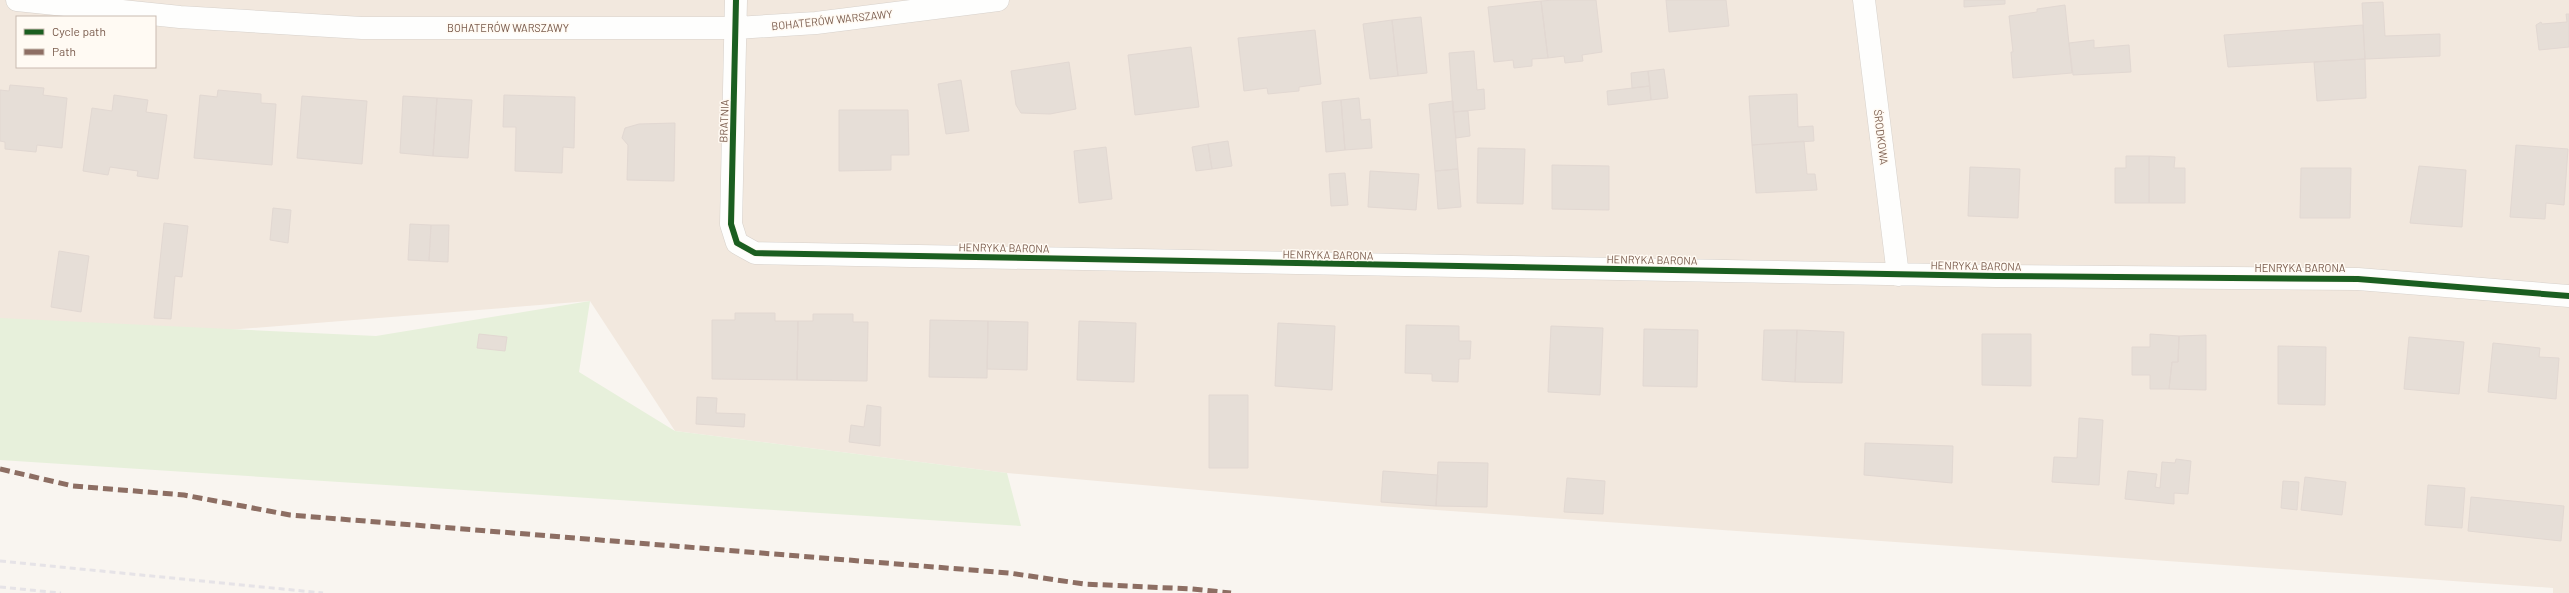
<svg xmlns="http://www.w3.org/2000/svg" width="2569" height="593" font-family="Barlow,sans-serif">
<rect width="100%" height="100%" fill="#f9f5f0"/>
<path fill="#f2e8de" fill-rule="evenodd" d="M0 0H2569V593H2553V588L1379 506 1007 473 675 431 590 301 191 333 0 322ZM17 17H155V67H17Z"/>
<path fill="#e7f0db" d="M590 301 579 372 675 431 1007 473 1021 526 0 460V318L376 336Z"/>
<path fill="#e6ded7" stroke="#e2d8d2" d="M1554 0H1596L1602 52 1582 55 1583 61 1565 63 1564 56 1548 58 1541 1Z
M1666 0H1726L1729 26 1669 32Z
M1964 0H2005V4L1964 7Z
M1541 1 1548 58 1532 59V66L1514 68 1513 60 1494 62 1488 7Z
M2383 2 2385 36 2440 34V56L2365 59 2362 3Z
M2065 5 2072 73 2013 78 2011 52H2013L2009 16 2037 12V9Z
M2566 14H2569V47L2539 50 2536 25 2541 22 2542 24 2567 22Z
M1421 17 1427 73 1398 76 1392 20Z
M1392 20 1398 76 1370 79 1363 24Z
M2363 25 2365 59 2228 67 2224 35Z
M1315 30 1321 84 1299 87V91L1268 94 1267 88 1244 91 1238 38Z
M2094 40V48L2129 45 2131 72 2073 75 2069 43Z
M1191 47 1199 107 1135 115 1128 55Z
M1474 51 1477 90 1484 89 1485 109 1453 112 1449 53Z
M2365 59 2366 98 2317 101 2314 62Z
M1069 62 1076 109 1050 114 1021 113 1016 105 1011 71Z
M1664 69 1668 98 1651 100 1648 71Z
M1648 71 1650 86 1632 88 1631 73Z
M961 80 969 131 946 134 938 84Z
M10 85 44 88 43 95 67 98 62 148 37 145 36 152 5 149V142L0 141V90L9 91Z
M1650 86 1651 100 1608 105 1607 91Z
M218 90 261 94V103L276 104 272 165 194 158 200 95 217 97Z
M1797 94 1798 127 1813 126 1814 141 1752 145 1749 96Z
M114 95 148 100 146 112 167 115 158 179 137 176 138 171 110 167 108 175 83 171 92 108 112 111Z
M504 95 575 97 574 148 563 147 562 173 515 171 516 127H503Z
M302 96 367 101 362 164 297 158Z
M403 96 437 98 433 156 400 153Z
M437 98 472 100 468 158 433 156Z
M1359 98 1361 120 1370 119 1372 148 1345 150 1341 100Z
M1341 100 1345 150 1326 152 1322 102Z
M1453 101 1458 169 1435 171 1429 104Z
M839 110H908L909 155H891V170L839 171Z
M1468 111 1470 136 1456 138 1453 112Z
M675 123 674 181 627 180 628 145 622 138 625 128 639 124Z
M1228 141 1232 166 1212 169 1208 144Z
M1804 141 1807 174H1815L1817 190 1756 193 1752 145Z
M1208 144 1212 169 1196 171 1192 147Z
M2516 145 2568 149 2564 205 2546 203 2545 219 2510 217Z
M1106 147 1112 199 1079 203 1074 151Z
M1478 148 1525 149 1523 204 1477 203Z
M2126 156H2149V203H2115V168H2126Z
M2149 156 2175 157 2174 168H2185V203H2149Z
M1552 165 1609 166V210L1552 209Z
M2419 166 2466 170 2462 227 2410 223Z
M1970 167 2020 169 2018 218 1968 216Z
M2301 168H2351L2350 218H2300Z
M1458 169 1461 207 1438 209 1435 171Z
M1370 171 1419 174 1416 210 1368 207Z
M1345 173 1348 205 1331 206 1329 174Z
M273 208 291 210 288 243 270 240Z
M164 223 188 226 182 277 175 276 171 319 154 318Z
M410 224 431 225 429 261 408 260Z
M431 225H449L448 262 429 261Z
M59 251 89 256 81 312 51 307Z
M735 313H775V321H798L797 380 712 379V320H735Z
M813 314H853V322H868L867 381 797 380 798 321H813Z
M930 320 988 321 987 378 929 377Z
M988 321 1028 322 1027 370 987 369Z
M1079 321 1136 323 1134 382 1077 380Z
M1278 323 1335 326 1332 390 1275 386Z
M1406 325 1459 326V341H1471L1470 359H1459L1458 382 1432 381V374L1405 373Z
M1551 326 1603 328 1600 395 1548 392Z
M1644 329 1698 330 1697 387 1643 386Z
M1764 330H1797L1795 382 1762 380Z
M1797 330 1844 332 1842 383 1795 382Z
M479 334 507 337 505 351 477 348Z
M1982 334H2031V386L1982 385Z
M2150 334 2179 336 2178 362H2172L2169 389H2150V375H2132V347H2150Z
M2206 335V390L2169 389 2172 362H2178L2179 336Z
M2409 337 2464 342 2459 394 2404 389Z
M2493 343 2540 348 2539 357 2559 358 2556 399 2488 392Z
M2278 346 2326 347 2325 405 2278 404Z
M1209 395H1248V468H1209Z
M697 397 717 398 716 413 745 414 744 427 696 424Z
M867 405 881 407 880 446 849 442 851 425 864 427Z
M2079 418 2103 420 2099 485 2052 482 2054 457 2077 458Z
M1865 443 1953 446 1952 483 1864 475Z
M2176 459 2191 461 2188 494 2174 493V504L2125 499 2128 471 2157 474 2155 487 2160 488 2162 462 2175 463Z
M1438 462 1488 463 1487 507 1436 506Z
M1383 471 1438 475 1436 506 1381 502Z
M2305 477 2346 482 2342 515 2301 510Z
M1567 478 1605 481 1603 514 1564 512Z
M2283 481 2299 482 2297 510 2281 508Z
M2428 485 2465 488 2462 528 2425 525Z
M2471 497 2564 506 2561 541 2468 531Z"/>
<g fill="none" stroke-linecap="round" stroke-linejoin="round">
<defs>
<path id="minor" d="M17 0 180 17 362 28H736L816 23 998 0
M736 0 731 224 737 243 755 253 1996 276 2358 279 2569 296
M1864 0 1898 275"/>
</defs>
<use href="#minor" stroke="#d7d1cb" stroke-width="23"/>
<use href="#minor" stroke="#fefefd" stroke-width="22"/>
<path stroke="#e6e3e7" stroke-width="3" stroke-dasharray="6 4" stroke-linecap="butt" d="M0 561 323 593
M0 587 61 593"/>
<path stroke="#8d6e63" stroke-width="5" stroke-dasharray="10 5" stroke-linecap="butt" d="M0 469 73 486 184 495 290 515 1009 573 1084 584 1192 589 1231 593"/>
<defs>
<path id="cycleway" d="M736 0 731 224 737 243 755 253 1996 276 2358 279 2569 296"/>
</defs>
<use href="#cycleway" stroke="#fffaf3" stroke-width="8"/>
<use href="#cycleway" stroke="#1b5e20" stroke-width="6"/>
</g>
<g text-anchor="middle" stroke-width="3" stroke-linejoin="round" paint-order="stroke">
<g font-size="11" fill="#7a5c4d" stroke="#fffaf3">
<text transform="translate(832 20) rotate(-6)" y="4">BOHATERÓW WARSZAWY</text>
<text x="508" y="32">BOHATERÓW WARSZAWY</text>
<text transform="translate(724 121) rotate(-88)" y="4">BRATNIA</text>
<text transform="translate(1881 137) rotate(83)" y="4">ŚRODKOWA</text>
<text transform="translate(1004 248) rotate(1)" y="4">HENRYKA BARONA</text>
<text transform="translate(1328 255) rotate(1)" y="4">HENRYKA BARONA</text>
<text transform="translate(1652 260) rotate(1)" y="4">HENRYKA BARONA</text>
<text transform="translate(1976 266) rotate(1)" y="4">HENRYKA BARONA</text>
<text x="2300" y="272">HENRYKA BARONA</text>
</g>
</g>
<rect x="16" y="16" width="140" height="52" fill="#fffaf3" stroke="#cabbb1"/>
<rect x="24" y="29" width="20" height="6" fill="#1b5e20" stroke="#cabbb1"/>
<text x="52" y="36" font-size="12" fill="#7a5c4d">Cycle path</text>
<rect x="24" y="49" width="20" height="6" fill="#8d6e63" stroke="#cabbb1"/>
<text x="52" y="56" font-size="12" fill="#7a5c4d">Path</text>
</svg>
